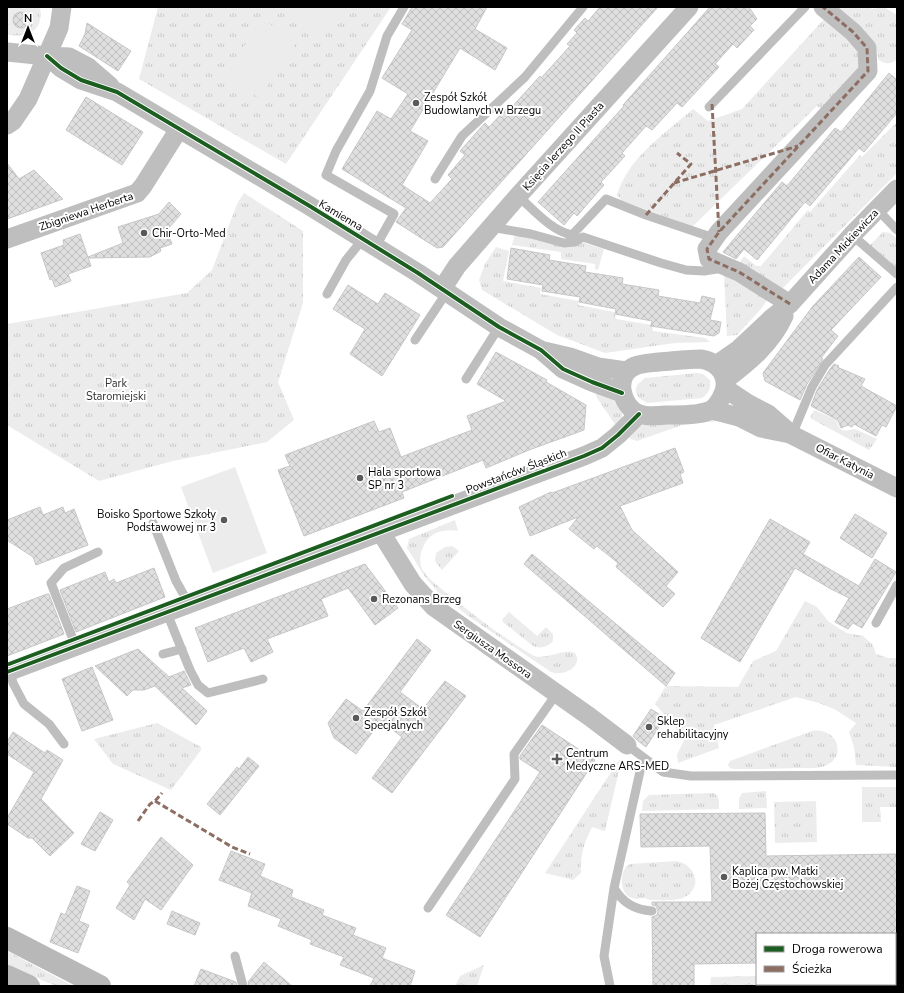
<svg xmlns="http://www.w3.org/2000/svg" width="904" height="993" font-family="'Nunito Sans',sans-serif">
<defs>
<pattern id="grass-tufts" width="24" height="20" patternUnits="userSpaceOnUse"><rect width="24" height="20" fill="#ececec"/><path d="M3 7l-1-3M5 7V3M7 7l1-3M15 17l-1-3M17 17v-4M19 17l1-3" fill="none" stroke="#c9c9c9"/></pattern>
<pattern id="building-cross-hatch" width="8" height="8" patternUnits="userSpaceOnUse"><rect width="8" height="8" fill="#dfdfdf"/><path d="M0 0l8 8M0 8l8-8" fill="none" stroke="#bebebe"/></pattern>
</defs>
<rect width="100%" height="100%" fill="#fff"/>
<path fill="url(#grass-tufts)" d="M7 7H40C44 32 28 37 7 35Z
M158 7H391L286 164 139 79Z
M833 7H869L872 9 884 7 897 15V60C890 64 885 65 878 59L877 50 872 40Z
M826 17 861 51 863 65 826 113 817 106 692 227 621 200 617 195C628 158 664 134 693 109L708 121 742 109Z
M897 122V173L783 288H774L738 265 744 256 756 266H761L808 210 810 212 860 155 862 157Z
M244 193 303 231V303L278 382 294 420 267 442 173 461 99 481 7 425V324L187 293 212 270 237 204Z
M883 232 890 233 897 239V270L869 246Z
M515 234 573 247 581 242 604 249 598 270 595 269V264L561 259V252L512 245Z
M496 247 509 251 503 281 541 288 540 294 579 301 578 305 614 312 616 319 652 325 653 331 705 338 710 342 675 343 605 353 557 335 482 290 479 280 485 264Z
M724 273 768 299 761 309 737 335 727 336Z
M697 373 703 374 710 380C711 389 709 393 702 398L647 403 639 398 636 393V388L638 384 645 378Z
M595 389 613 399 622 413V419L617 427 597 398Z
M814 410 837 420C839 433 844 431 855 429L877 439 869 450 810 418Z
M715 418 719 421 685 424 637 441 631 439 626 435 638 426 644 425Z
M455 520 458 531C446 529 435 531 427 540 421 548 418 561 422 569 427 578 437 585 444 591 472 614 502 637 534 656 547 660 564 648 575 653 584 667 562 677 551 672L468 616 438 592 425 577 407 548 409 539Z
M452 546 459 551 442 570 435 561 436 553 445 547Z
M805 601 817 607 828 621 838 628 847 633 863 636 873 645 876 654 888 658H897V767L856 765 854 747 849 732 856 723 834 709 819 703 796 697 714 725 719 748 678 763 677 755 685 738 655 704 666 686 738 687 753 661 776 651Z
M509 612 537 636 546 627 553 634V641C548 647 540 649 533 646L503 622 502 620Z
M157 723 201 747V750L171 790 113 764 94 739Z
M812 731C837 727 848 756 825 766 817 769 806 768 797 768 776 769 754 769 733 769L730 768 728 765 730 761Z
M619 760 621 761V762L605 831 592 827C584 843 580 855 581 873L573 880 545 873Z
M862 787H897V807H880L881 822H862Z
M766 791 767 808 739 809V799L742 793Z
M713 793C720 796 719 802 719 809L642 811 643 801 649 795Z
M816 801 817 842 775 843 774 802Z
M677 861C697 866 703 888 683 898 676 901 657 900 649 900 644 897 641 899 636 899 624 897 621 888 622 877 623 871 625 867 630 864Z
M7 951 73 986H56L7 965Z
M484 965 477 986H455L460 976Z
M895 971H897V986H710L711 977 757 976V984H895Z"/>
<path fill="#ececec" d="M274 7H342L323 37Z
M262 19 297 42 259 98 225 75Z
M235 467 267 553 213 573 181 487Z"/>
<path fill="url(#building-cross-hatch)" stroke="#c7c7c7" d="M412 7H487L475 29 507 48 495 70 460 48 410 131 428 141 402 185 430 203 452 179 448 175 465 155 460 151 485 123 489 127 508 107 510 109 540 76 541 78 570 46 567 44 577 33 574 30 585 18 588 21 600 7H658L443 247 437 248 396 222 406 208 342 169 377 111 391 119 408 94 382 78 412 30 402 24Z
M710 7H749L757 19 750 26 754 30 737 48 733 44 715 64 719 67 682 107 677 103 652 130 646 126 622 153 625 156 601 182 604 185 577 216 574 213 564 225 538 202 615 116 624 106 623 105Z
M13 20a8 8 0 1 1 16 0a8 8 0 1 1-16 0Z
M87 23 131 51 118 71 79 46 85 34Z
M889 73 897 80V113L864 152 859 148 810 206 805 202 757 260 744 249 736 259 723 252 782 182 787 186 835 128 841 132Z
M86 97 143 132 122 165 66 130Z
M7 163 19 179 34 170 63 199 7 219Z
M169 202 181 214 167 230 172 244 160 248 161 251 150 257 89 258 88 257 123 243 118 227 159 214Z
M80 234 91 266 68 274 71 281 55 287 52 279 50 280 41 253 64 245 63 240Z
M511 248 550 255 549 260 586 266 585 272 623 278 622 284 659 290 658 296 700 303 702 296 715 299 710 320 721 322 719 333 714 336 651 326 652 321 615 314 616 309 579 302 580 297 542 291 543 285 507 279Z
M859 257 881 277 831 330 838 336 821 358 823 359 807 384 800 400 765 381 763 373 786 342 813 306Z
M348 285 378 304 385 293 420 315 382 376 350 354 365 329 333 309Z
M496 352 547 380 546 382 586 405 584 430 529 450 486 468 483 460 402 492 404 498 304 536 278 470 290 466 285 455 374 421 379 432 390 428 401 457 472 430 467 416 506 401 477 384Z
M834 364 839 366 837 367 865 379 861 386 897 406 886 427 882 425 876 436 854 424 852 427 848 425 841 428 838 420 811 406 817 390 830 369Z
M675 448 684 472 680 474 683 483 620 506 632 530 678 572 666 586 675 594 663 607 616 567 618 563 597 546 594 549 569 529 578 517 530 536 519 507 551 492 552 493Z
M40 507 43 515 63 507 65 513 74 509 88 545 36 565 33 557 7 540V520Z
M855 514 887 533 872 558 840 538Z
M770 519 810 542 803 554 859 586 875 559 896 572 862 628 853 623 848 629 835 622 849 598 831 589 795 568 740 662 701 638Z
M532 554 675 673 666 686 524 564Z
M365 564 398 608 375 625 348 588 321 599 328 616 267 639 273 652 251 662 244 648 208 662 195 628Z
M154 568 165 597 76 632 60 590 105 572 109 582 114 579 116 583Z
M47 594H49L64 634 7 656V609Z
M417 639 431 650 400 692 423 709 445 681 466 696 392 793 372 778 402 737 381 721 356 754 334 738 328 723 346 699 363 711Z
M138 649 169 677 184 671 191 685 182 688 207 711 196 725 155 686 144 690H133L127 696 95 666Z
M92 667 113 720 82 731 62 679Z
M651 709 665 718 646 747 637 740 633 736Z
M542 725 595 760 480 937 446 915 540 772 520 759V756Z
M13 732 45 753 47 750 63 760 41 799 74 833 50 856 32 838H28L7 824V818L34 772 7 754V742Z
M248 757 259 766 220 815 207 804 237 767 239 769Z
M100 812 113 820 95 851 81 844Z
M765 813 766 856 897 854V934H757V963L694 964V986H653L652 917 657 915 658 911 656 906 652 905V902H712L710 846 641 847 640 814Z
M161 837 193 865 161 910 145 899 134 920 116 908 130 885 127 882Z
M231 851 265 864 260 876 293 890 291 897 324 910 322 915 356 928 353 935 386 948 382 958 415 971 410 986H370L374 978 340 965 344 957 310 944 312 940 278 926 281 919 248 906 252 893 219 880Z
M77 886 90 891 79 921 89 925 78 953 50 942 61 913 65 915Z
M172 911 200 923 195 935 167 924Z
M264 962 292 986H249L248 982Z
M201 969 236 982 237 986H194Z"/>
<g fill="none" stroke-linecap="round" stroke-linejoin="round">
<path stroke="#bebebe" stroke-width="9" d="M709 107 805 7
M435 179 462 136 525 77 583 7
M518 196C534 210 550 230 572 235L606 199 646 215 714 238
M877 209 897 230
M491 227 531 234 564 243 575 242 583 237 661 263 686 270 704 271 723 268
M852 235 897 274
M376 246 394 214 326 175 336 151 370 91 387 36 404 7
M327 294 346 260 363 239
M415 340 447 292
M466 379 499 327
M792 435 812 387 825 365 897 287
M153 523 176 581 189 604
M169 612V618L190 670 198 685 208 693 263 679
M876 623 897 585
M76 647 51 583 64 568 98 552
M163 654 182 649
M10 671 13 683 24 704 49 724 64 744
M627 745 663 772 691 776 897 775
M643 758 614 888C622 902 635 910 652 911
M428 908 515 779 514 754 557 693
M235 956 243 986
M610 986 604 956 614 888"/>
<path stroke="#bebebe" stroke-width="19" d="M7 52 47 56 69 57 88 67 110 86
M47 56 61 68 81 80 117 92 308 205 418 273 499 327 541 350 563 369 592 382 622 393
M7 125 13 121 28 99 59 28 62 7
M7 239 137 193 143 186 179 129
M442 289 457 266 518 196 689 7
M790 304 739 272 709 259 707 249 719 232 868 71 867 48 853 32 823 7
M544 351 570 357 598 367 626 371
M701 359C720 362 731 379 722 396 720 401 715 408 711 410 698 416 679 415 666 415 657 416 647 417 639 414 620 406 614 374 635 366 642 363 651 363 659 362 673 361 687 359 701 359Z
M716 365 739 349 773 317 790 304 852 235 897 189
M725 380C748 363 772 343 784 316
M726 389 747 403 768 414 792 435 897 488
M712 410 739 417 761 428 790 434
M380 531 413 584 434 607 590 717 627 745
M7 672 584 456 602 448 618 435 639 414"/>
<path stroke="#b8b8b8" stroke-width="22" d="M7 938 100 986
M7 976 29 986"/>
<path stroke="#8d6e63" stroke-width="3" stroke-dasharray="6 3" stroke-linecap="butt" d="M712 104 719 232
M674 183 798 146
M646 215 691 164 677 153
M790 304 739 272 709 259 707 249 719 232 868 71 867 48 853 32 823 7
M155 801 232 847 250 854
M138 821 150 804 155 801 162 793
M881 986 897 984"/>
<defs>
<path id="cycleway" d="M47 56 61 68 81 80 117 92 308 205 418 273 499 327 541 350 563 369 592 382 622 393
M9 664 452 496
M7 672 584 456 602 448 618 435 639 414"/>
</defs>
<use href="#cycleway" stroke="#fff" stroke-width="6"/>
<use href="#cycleway" stroke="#1b5e20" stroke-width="4"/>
</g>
<g fill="#595959" stroke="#fff" stroke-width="1.5">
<circle cx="416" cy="103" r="4"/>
<circle cx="144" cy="233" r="4"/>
<circle cx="360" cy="478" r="4"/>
<circle cx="224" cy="520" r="4"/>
<circle cx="374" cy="599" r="4"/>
<circle cx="356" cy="718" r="4"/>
<circle cx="649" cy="727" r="4"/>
<path d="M555 753h4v4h4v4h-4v4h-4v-4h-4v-4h4z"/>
<circle cx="724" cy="877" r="4"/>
</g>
<g text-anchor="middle" stroke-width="4" stroke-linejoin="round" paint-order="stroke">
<g font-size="11" fill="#000" stroke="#fff" text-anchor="start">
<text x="424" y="101">Zespół Szkół<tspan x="424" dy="13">Budowlanych w Brzegu</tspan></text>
<text x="152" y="237">Chir-Orto-Med</text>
<text x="368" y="476">Hala sportowa<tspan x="368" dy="13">SP nr 3</tspan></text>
<text x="216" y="518" text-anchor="end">Boisko Sportowe Szkoły<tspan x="216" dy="13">Podstawowej nr 3</tspan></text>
<text x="382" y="603">Rezonans Brzeg</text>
<text x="364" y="716">Zespół Szkół<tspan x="364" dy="13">Specjalnych</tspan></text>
<text x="657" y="725">Sklep<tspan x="657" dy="13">rehabilitacyjny</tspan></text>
<text x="566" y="757">Centrum<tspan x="566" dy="13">Medyczne ARS-MED</tspan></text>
<text x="732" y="875">Kaplica pw. Matki<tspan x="732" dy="13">Bożej Częstochowskiej</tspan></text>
</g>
<g font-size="11" fill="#000" stroke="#fff">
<text transform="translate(563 146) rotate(-48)" y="4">Księcia Jerzego II Piasta</text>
<text transform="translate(86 211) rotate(-19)" y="4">Zbigniewa Herberta</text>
<text transform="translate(341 215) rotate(31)" y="4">Kamienna</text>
<text transform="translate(843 246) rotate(-47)" y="4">Adama Mickiewicza</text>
<text transform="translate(845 461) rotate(27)" y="4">Ofiar Katynia</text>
<text transform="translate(516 471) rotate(-21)" y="4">Powstańców Śląskich</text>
<text transform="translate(493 649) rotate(35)" y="4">Sergiusza Mossora</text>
</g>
<g font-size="11" fill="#333" stroke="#fff">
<text x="116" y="387">Park<tspan x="116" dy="13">Staromiejski</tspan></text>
</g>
</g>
<rect width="904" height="993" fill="none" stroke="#000000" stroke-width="16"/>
<rect x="756" y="933" width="140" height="52" fill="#ffffff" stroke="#999999"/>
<rect x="764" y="946" width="20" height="6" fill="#1b5e20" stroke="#999999"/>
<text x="792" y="953" font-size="12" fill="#000000">Droga rowerowa</text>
<rect x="764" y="966" width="20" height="6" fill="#8d6e63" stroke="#999999"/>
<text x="792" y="973" font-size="12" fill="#000000">Ścieżka</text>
<g transform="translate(28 28)" stroke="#ffffff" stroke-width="3" paint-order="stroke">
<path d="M0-3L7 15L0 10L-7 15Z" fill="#000000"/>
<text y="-6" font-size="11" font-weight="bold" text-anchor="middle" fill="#000000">N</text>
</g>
</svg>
